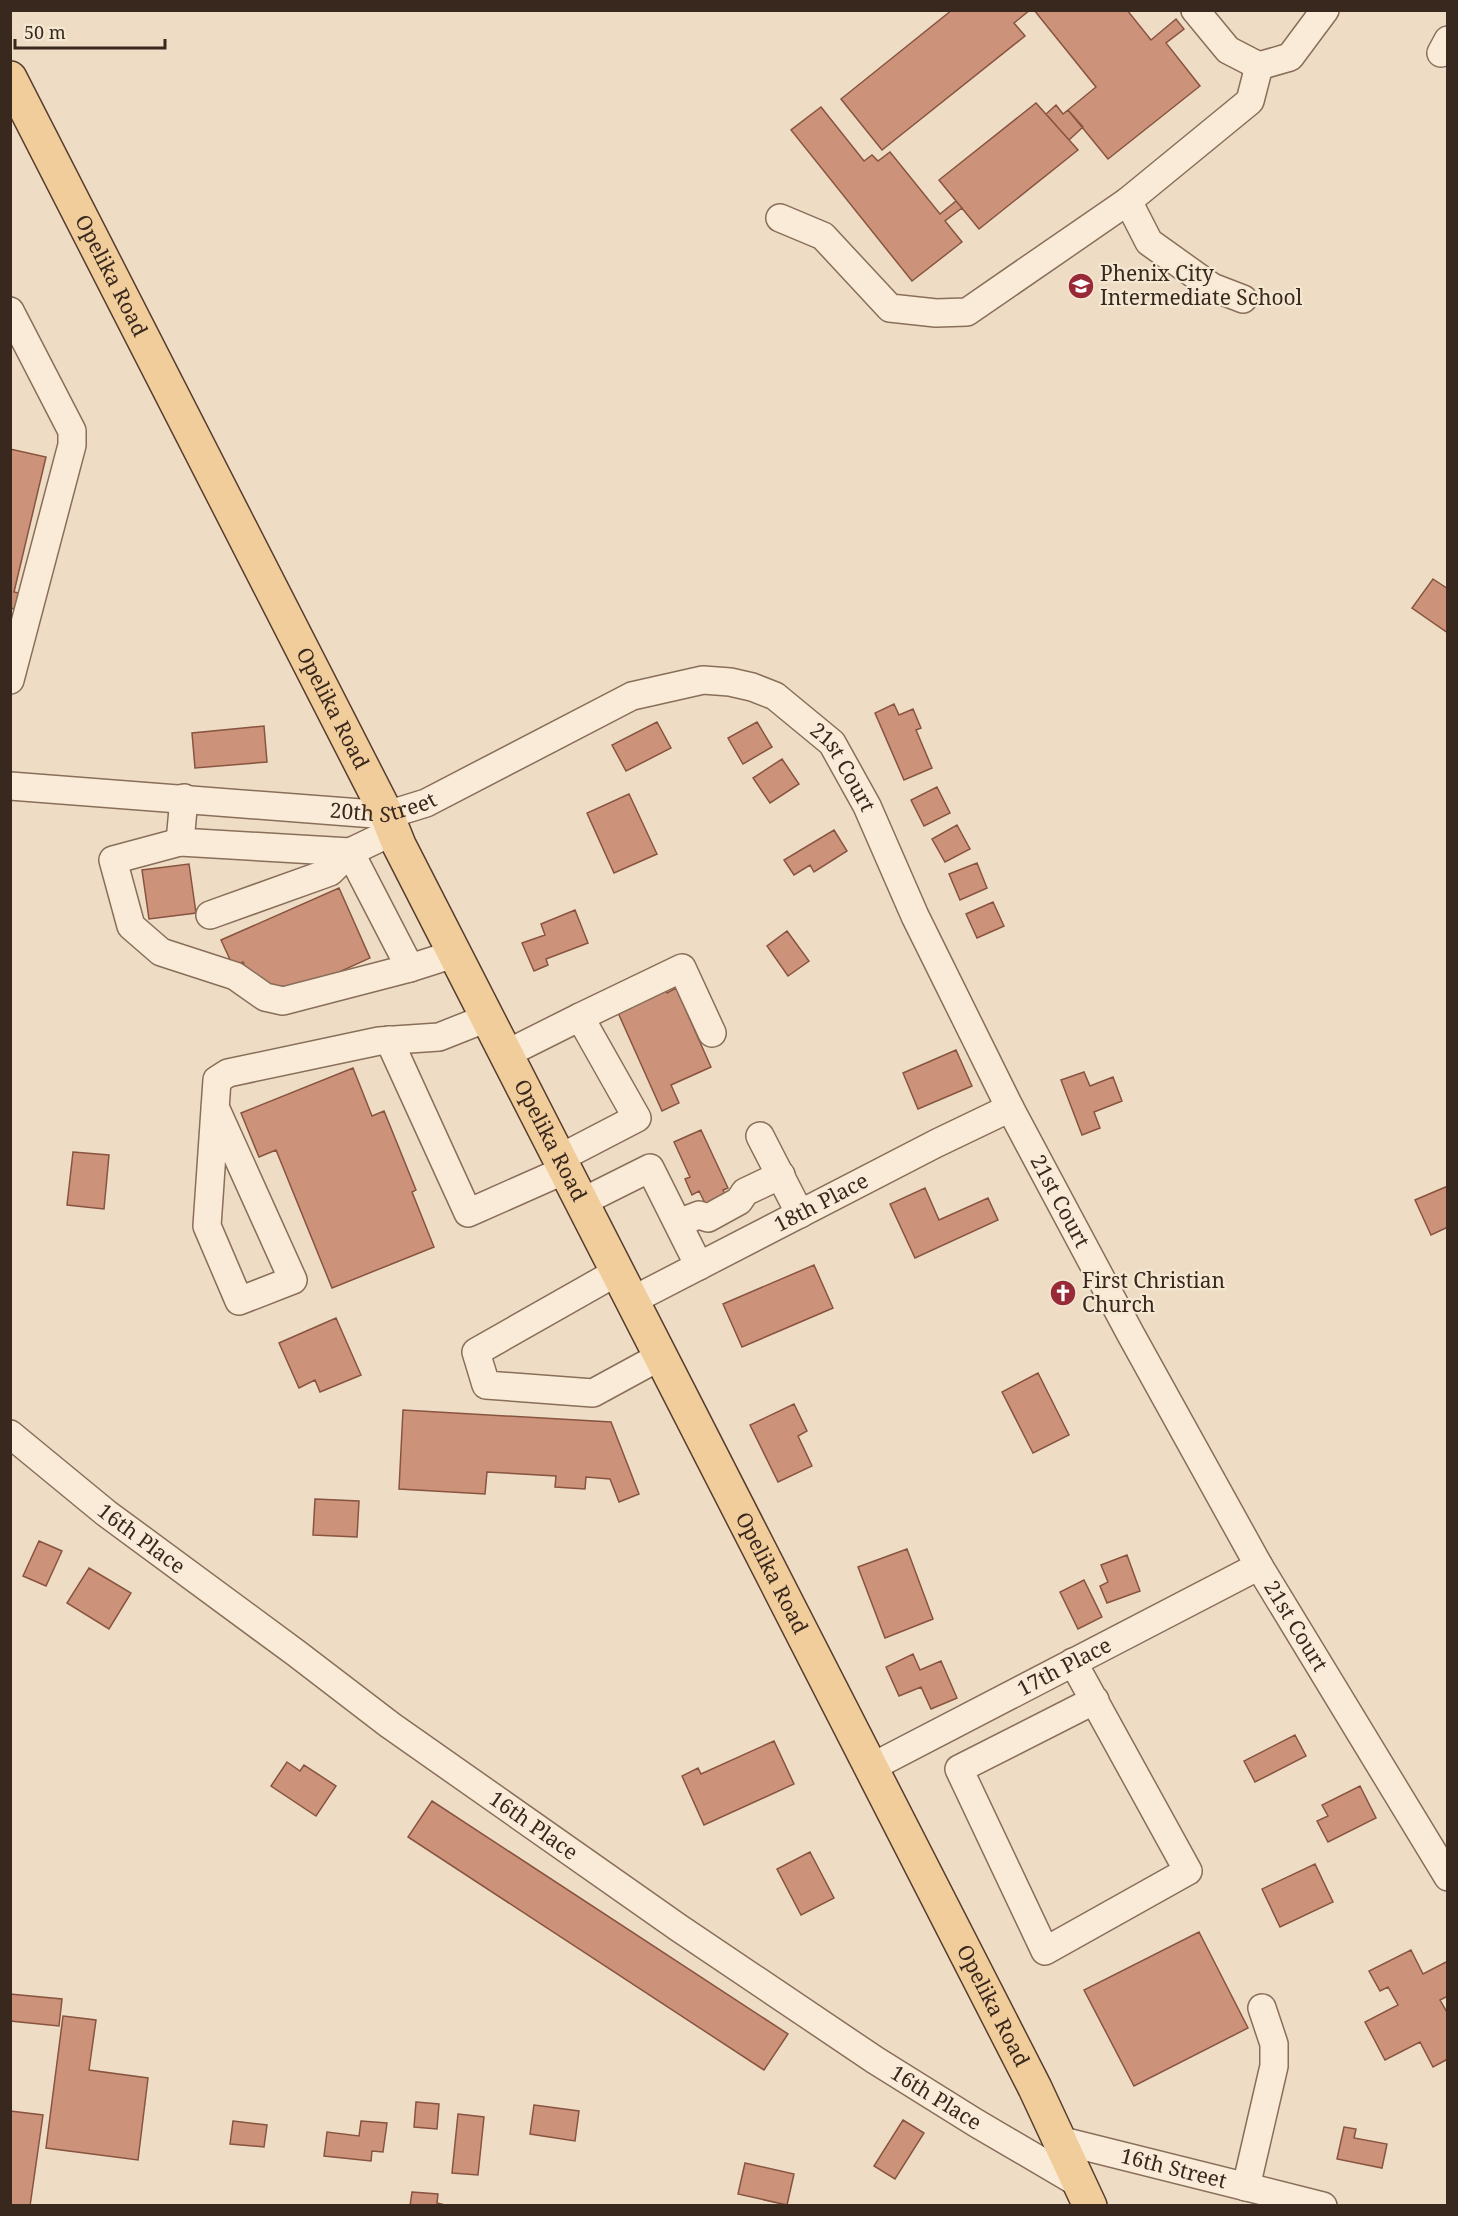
<svg xmlns="http://www.w3.org/2000/svg" width="1458" height="2216" font-family="'Noto Serif',serif">
<rect width="100%" height="100%" fill="#eeddc4"/>
<path fill="#cc937a" stroke="#885440" stroke-width="1.5" d="M952 10H1030L1014 23 1025 36 882 150 841 99Z
M1034 10H1127L1151 40 1176 19 1184 29 1166 43 1200 86 1108 159 1068 110 1096 87Z
M1036 103 1078 150 979 229 939 180Z
M1056 105 1063 114 1068 110 1083 127 1069 140 1046 114Z
M821 107 864 161 872 155 878 161 890 152 940 214 956 201 962 208 945 221 962 242 912 281 791 130Z
M10 449 46 457 14 592 31 596 27 612 10 608Z
M1433 579 1448 589V633L1412 608Z
M894 704 899 715 913 709 921 728 916 730 932 768 904 780 875 713Z
M657 722 671 748 626 771 612 745Z
M757 722 772 747 743 764 728 738Z
M264 726 267 762 195 768 192 733Z
M782 759 799 784 770 803 753 778Z
M937 787 950 813 924 826 911 800Z
M629 794 657 854 614 873 587 813Z
M957 825 970 849 945 862 932 839Z
M834 830 847 851 814 872 810 865 794 875 784 860Z
M977 863 987 888 960 900 949 874Z
M189 864 196 913 149 919 142 870Z
M339 888 370 958 289 995 251 980 243 962 233 966 221 940Z
M993 902 1004 926 977 938 966 914Z
M575 910 588 943 546 959 548 965 534 971 522 943 545 935 541 924Z
M787 931 809 961 788 976 767 946Z
M663 984 667 993 676 988 711 1067 671 1085 679 1103 662 1111 615 1006Z
M956 1050 972 1086 918 1109 903 1073Z
M353 1068 372 1116 384 1111 416 1190 412 1192 434 1247 332 1288 276 1150 259 1157 241 1113Z
M1084 1072 1090 1086 1113 1077 1122 1101 1094 1112 1100 1128 1082 1135 1061 1080Z
M701 1130 728 1188 723 1190 729 1204 710 1213 699 1191 692 1195 685 1179 690 1177 674 1142Z
M73 1152 109 1155 104 1209 67 1205Z
M1448 1186V1227L1431 1235 1415 1200Z
M925 1188 939 1220 988 1198 998 1220 915 1258 890 1204Z
M814 1265 833 1308 742 1347 723 1304Z
M336 1318 361 1375 320 1392 315 1380 299 1388 279 1343Z
M1038 1373 1069 1435 1033 1453 1002 1392Z
M794 1404 807 1431 798 1436 812 1466 778 1482 750 1425Z
M403 1410 611 1422 639 1494 619 1502 610 1479 586 1477 585 1489 555 1487 556 1476 487 1472 485 1494 399 1489Z
M315 1499 359 1501 357 1537 313 1535Z
M39 1541 62 1551 46 1586 23 1576Z
M907 1549 933 1619 885 1638 858 1567Z
M1127 1555 1140 1591 1107 1603 1100 1586 1108 1582 1101 1565Z
M89 1568 131 1593 109 1629 67 1603Z
M1084 1580 1102 1617 1078 1629 1060 1592Z
M913 1654 920 1670 941 1661 957 1698 931 1709 921 1687 899 1696 886 1667Z
M1295 1735 1306 1756 1255 1782 1244 1761Z
M774 1741 794 1784 704 1825 682 1776 698 1768 701 1774Z
M287 1762 300 1771 304 1765 336 1786 316 1816 271 1786Z
M1360 1786 1376 1818 1328 1842 1317 1821 1328 1816 1322 1805Z
M432 1801 788 2034 764 2070 408 1837Z
M810 1852 834 1898 801 1915 777 1869Z
M1315 1864 1333 1902 1280 1927 1262 1889Z
M1199 1932 1248 2028 1134 2086 1084 1990Z
M1411 1950 1423 1974 1448 1961V1996L1440 2000 1448 2014V2059L1433 2067 1420 2042 1385 2060 1365 2022 1398 2005 1388 1987 1380 1991 1369 1971Z
M10 1994 62 1999 59 2026 10 2021Z
M63 2016 96 2020 89 2070 148 2078 138 2160 46 2148Z
M416 2102 439 2104 437 2129 414 2127Z
M534 2105 579 2111 575 2141 530 2134Z
M10 2111 43 2115 30 2206 10 2205Z
M458 2114 484 2117 478 2175 452 2173Z
M903 2120 924 2133 895 2179 874 2166Z
M233 2121 267 2125 264 2147 230 2144Z
M361 2121 387 2123 383 2152 372 2151 371 2161 324 2156 327 2132 359 2136Z
M1344 2127 1356 2129 1354 2138 1387 2144 1382 2168 1337 2159Z
M745 2163 794 2174 787 2205 738 2194Z
M412 2192 438 2194 437 2203 449 2206H410Z"/>
<g fill="none" stroke-linecap="round" stroke-linejoin="round">
<defs>
<g id="minor">
<path d="M1195 10 1228 50 1259 66 1290 57 1325 10"/>
<path d="M1441 53 1448 40"/>
<path d="M1128 201 1149 242 1212 287 1243 299"/>
<path d="M780 218 823 236 890 308 936 313 967 312 1128 201 1250 101 1259 66"/>
<path d="M10 311 72 431V445L10 680"/>
<path id="s1" d="M10 786 387 815 426 803 632 696 703 680 730 682 752 687 775 696 832 743 867 806 915 916 1010 1108 1130 1333 1259 1566 1448 1877"/>
<path d="M184 798 180 842 350 852 392 832"/>
<path d="M180 842 113 860 131 926 161 952 235 976 265 997 283 1001 410 968"/>
<path d="M210 915 330 872 350 852 410 968 454 954"/>
<path d="M580 1017 682 968 712 1033"/>
<path d="M389 1040 468 1213 565 1170"/>
<path d="M506 1054 580 1017 637 1118 560 1158"/>
<path d="M215 1107 293 1280 239 1301 207 1226 217 1080 228 1073 379 1041 439 1037 487 1018"/>
<path d="M760 1136 800 1214"/>
<path d="M582 1202 650 1168 699 1266"/>
<path d="M678 1223 699 1215 708 1218 739 1201 745 1192 781 1175"/>
<path d="M617 1272 476 1352 486 1385 593 1393 661 1356"/>
<path id="s2" d="M633 1300 937 1143 1010 1108"/>
<path id="s3" d="M10 1434 106 1513 296 1653 390 1725 679 1928 875 2060 976 2123 1080 2184"/>
<path d="M1073 1662 1188 1871 1045 1951 959 1769 1095 1700"/>
<path id="s4" d="M870 1768 1259 1566"/>
<path id="s5" d="M1059 2140 1323 2206"/>
<path d="M1246 2187 1274 2066V2044L1262 2008"/>
</g>
<g id="major">
<path id="s6" d="M10 78 387 815 399 845 1035 2088 1090 2206"/>
</g>
</defs>
<use href="#minor" stroke="#896e5a" stroke-width="30"/>
<use href="#major" stroke="#563d2e" stroke-width="36"/>
<use href="#minor" stroke="#f9ebd7" stroke-width="27"/>
<use href="#major" stroke="#f1cd9c" stroke-width="33"/>
</g>
<defs>
<symbol id="school-disc" viewBox="-11 -11 22 22"><circle r="9.5" fill="#982a37" stroke="#f5e8d3"/><path d="M0-5L7-2L0 1L-7-2ZM-4 1L0 2.5L4 1V4Q0 6-4 4Z" fill="#fff"/></symbol>
<symbol id="church-disc" viewBox="-11 -11 22 22"><circle r="9.5" fill="#982a37" stroke="#f5e8d3"/><path d="M-1.2-6h2.4v3.5h3.3v2.4h-3.3V6h-2.4V-.1h-3.3v-2.4h3.3Z" fill="#fff"/></symbol>
</defs>
<g fill-rule="evenodd">
<use href="#school-disc" x="1066" y="271" width="30" height="30"/>
<use href="#church-disc" x="1048" y="1278" width="30" height="30"/>
</g>
<g text-anchor="middle" stroke-width="4.5" stroke-linejoin="round" paint-order="stroke">
<g font-size="21" fill="#39281e" stroke="#f5e8d3" text-anchor="start">
<text x="1100" y="281">Phenix City<tspan x="1100" dy="24">Intermediate School</tspan></text>
<text x="1082" y="1288">First Christian<tspan x="1082" dy="24">Church</tspan></text>
</g>
<g font-size="21" fill="#39281e" stroke="#f5e8d3">
<text dy="7" stroke="none"><textPath href="#s6" startOffset="222">Opelika Road</textPath></text>
<text dy="7" stroke="none"><textPath href="#s6" startOffset="708">Opelika Road</textPath></text>
<text dy="7" stroke="none"><textPath href="#s1" startOffset="898">21st Court</textPath></text>
<text dy="7" stroke="none"><textPath href="#s1" startOffset="375">20th Street</textPath></text>
<text dy="7" stroke="none"><textPath href="#s6" startOffset="1192">Opelika Road</textPath></text>
<text dy="7" stroke="none"><textPath href="#s1" startOffset="1384">21st Court</textPath></text>
<text dy="7" stroke="none"><textPath href="#s2" startOffset="212">18th Place</textPath></text>
<text dy="7" stroke="none"><textPath href="#s3" startOffset="168">16th Place</textPath></text>
<text dy="7" stroke="none"><textPath href="#s6" startOffset="1678">Opelika Road</textPath></text>
<text dy="7" stroke="none"><textPath href="#s1" startOffset="1870">21st Court</textPath></text>
<text dy="7" stroke="none"><textPath href="#s4" startOffset="219">17th Place</textPath></text>
<text dy="7" stroke="none"><textPath href="#s3" startOffset="654">16th Place</textPath></text>
<text dy="7" stroke="none"><textPath href="#s6" startOffset="2164">Opelika Road</textPath></text>
<text dy="7" stroke="none"><textPath href="#s3" startOffset="1140">16th Place</textPath></text>
<text dy="7" stroke="none"><textPath href="#s5" startOffset="118">16th Street</textPath></text>
</g>
</g>
<rect width="1458" height="2216" fill="none" stroke="#39281e" stroke-width="24"/>
<path d="M15 39v9h150v-9" fill="none" stroke="#39281e" stroke-width="3"/>
<text x="24" y="39" font-size="18" fill="#39281e" stroke="#f5e8d3" stroke-width="4.5" paint-order="stroke">50 m</text>
</svg>
